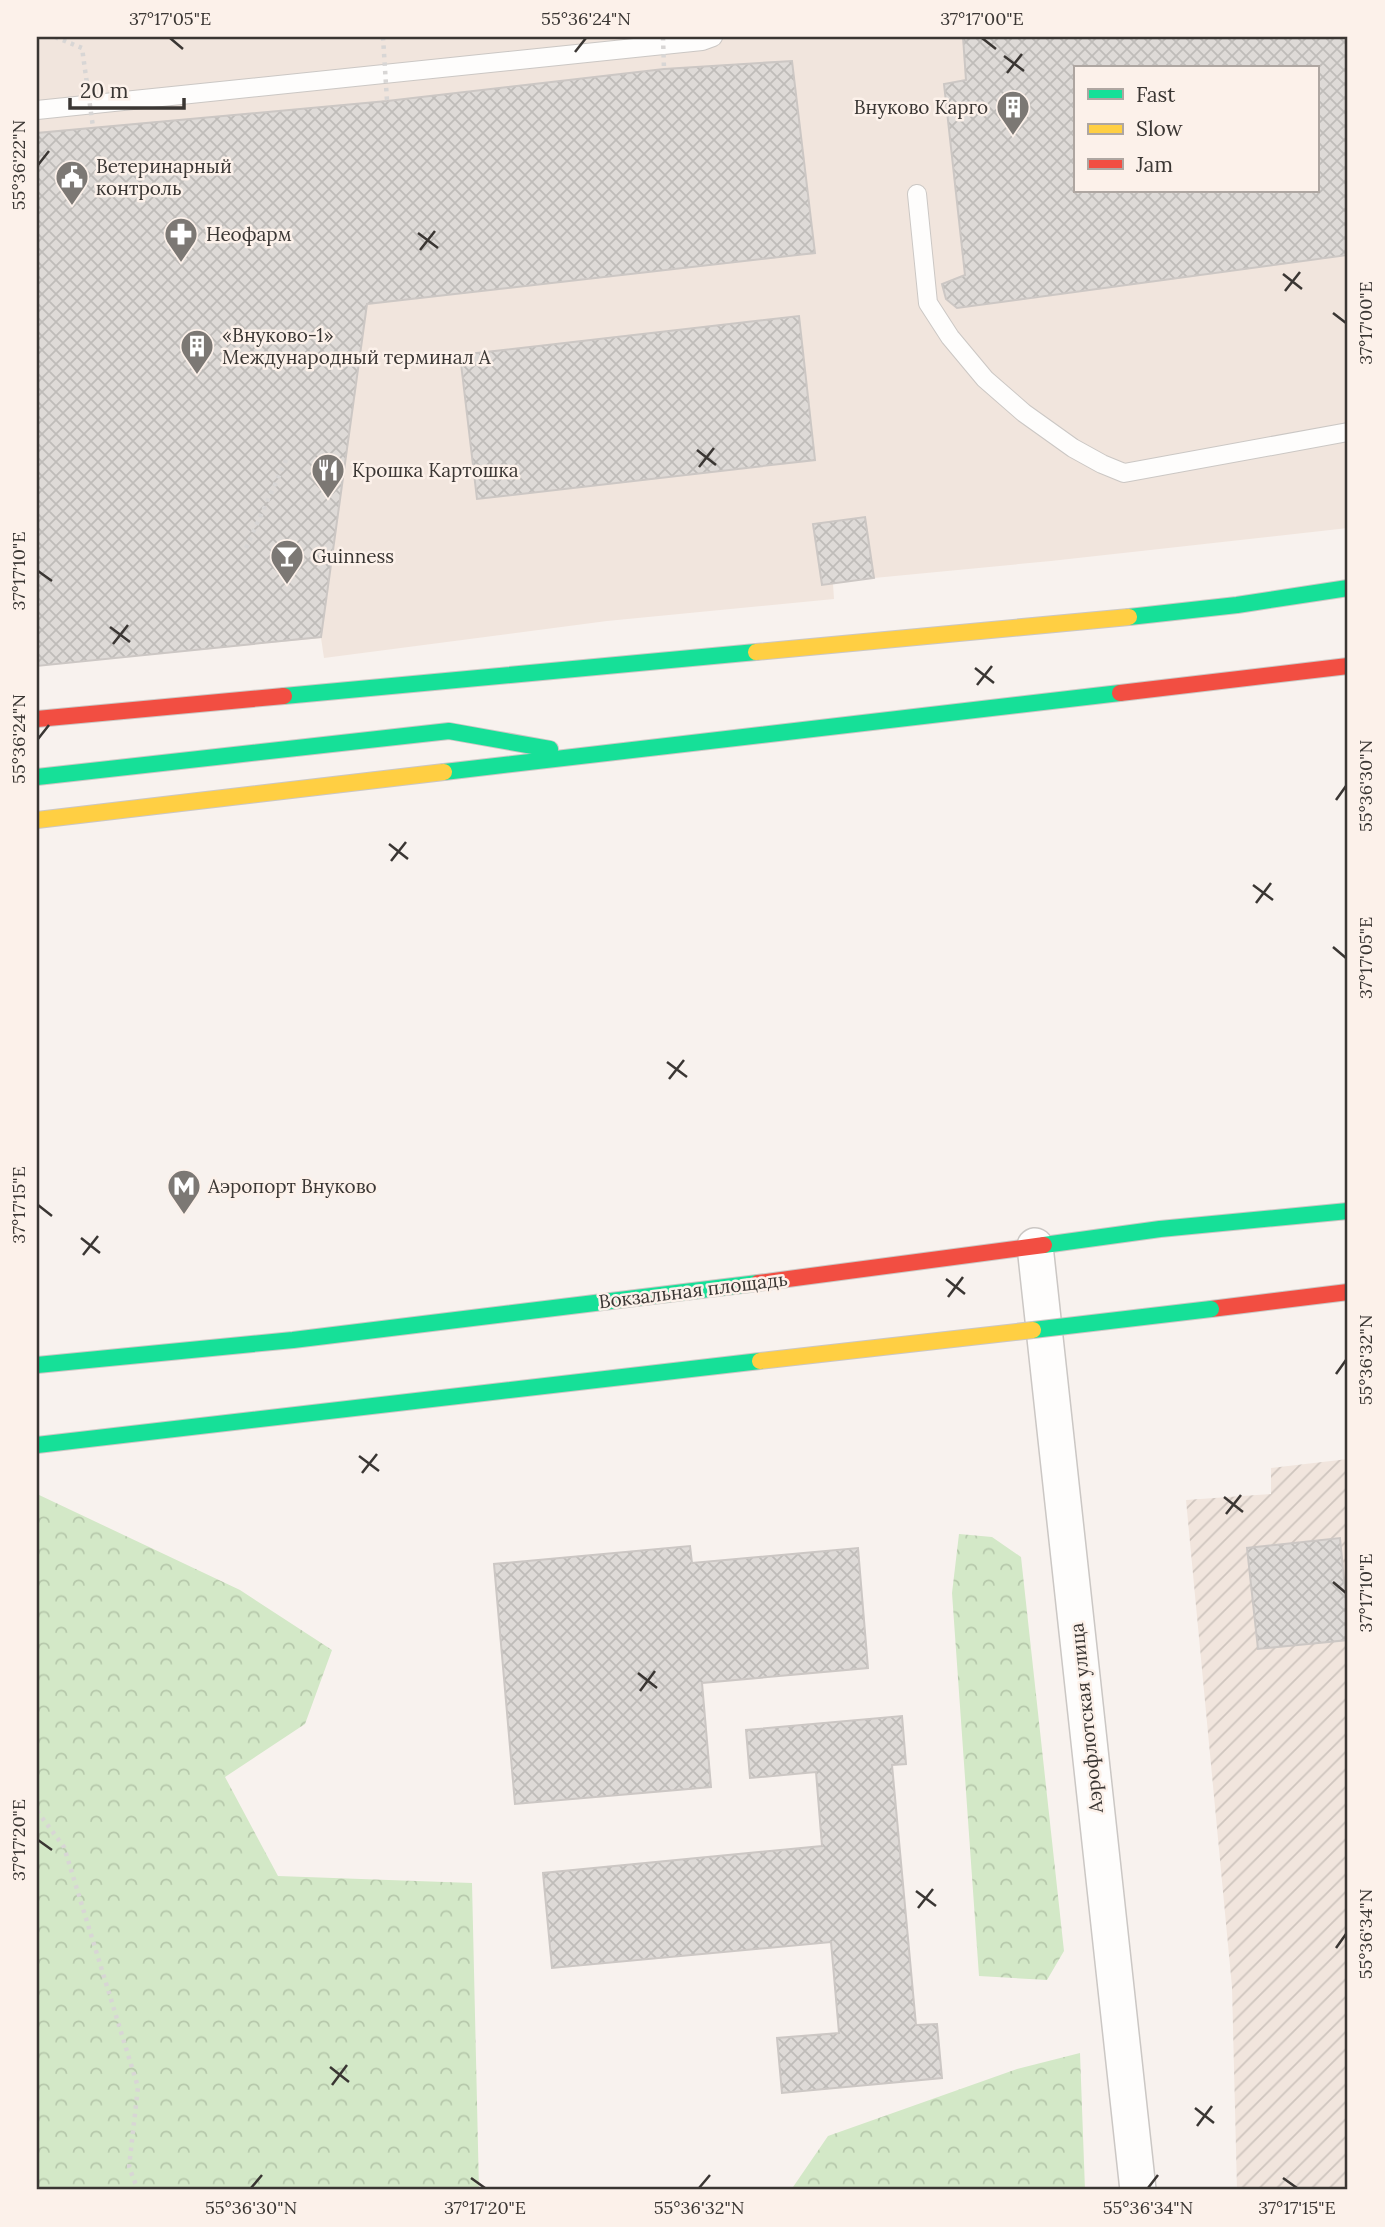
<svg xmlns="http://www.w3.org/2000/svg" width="1385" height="2227" font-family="Lora,serif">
<defs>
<pattern id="industrial-furrows" width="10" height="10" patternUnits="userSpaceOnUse" patternTransform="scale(1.75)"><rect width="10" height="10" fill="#f1e5dd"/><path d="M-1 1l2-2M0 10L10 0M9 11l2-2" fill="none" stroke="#cfc5be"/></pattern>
<pattern id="forest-crowns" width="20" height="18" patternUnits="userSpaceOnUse" patternTransform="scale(1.75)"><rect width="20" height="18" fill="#d3e8c7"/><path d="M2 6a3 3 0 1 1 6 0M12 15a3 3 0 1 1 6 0" fill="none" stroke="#b6c8ab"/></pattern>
<pattern id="building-cross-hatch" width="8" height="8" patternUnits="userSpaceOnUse" patternTransform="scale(1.75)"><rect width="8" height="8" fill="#dedad7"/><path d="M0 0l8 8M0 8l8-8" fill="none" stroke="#bfbcb9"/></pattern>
</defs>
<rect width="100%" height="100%" fill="#f8f2ee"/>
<path fill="#f1e5dd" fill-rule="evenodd" d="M37 37H1348V528L1051 561 874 578 833 584 834 599 607 621 324 658 321 638 37 666ZM1075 68H1317V191H1075Z"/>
<path fill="url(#industrial-furrows)" d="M1348 1459V2190H1237L1232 1987 1186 1500 1271 1494V1468Z"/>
<path fill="url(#forest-crowns)" d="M37 1494 240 1590 332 1650 305 1724 225 1777 278 1876 472 1883 479 2190H37Z
M959 1534 992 1537 1021 1557 1064 1951 1047 1980 979 1976 952 1593Z
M1080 2053 1085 2190H889L887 2189 883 2190H791L828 2136 1017 2069Z"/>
<path fill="url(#building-cross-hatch)" stroke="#ccc7c4" stroke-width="2" fill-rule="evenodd" d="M963 37H1348V255L957 308 946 299 942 284 965 275 944 84 966 80ZM1075 68H1317V191H1075Z
M792 61 815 253 367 304 321 637 37 666V133L387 101 664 69Z
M799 316 815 460 477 499 460 355Z
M865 517 874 578 822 585 813 524Z
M1340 1538 1348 1620V1640L1258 1649 1247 1548Z
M690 1546 692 1563 858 1548 868 1668 702 1683 711 1787 515 1804 494 1564Z
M902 1716 906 1764 892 1765 916 2025 937 2024 942 2078 782 2093 777 2038 839 2033 831 1942 552 1968 543 1873 822 1846 816 1772 750 1778 746 1730Z"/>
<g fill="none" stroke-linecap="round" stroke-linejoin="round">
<defs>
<path id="lane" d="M37 110 702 41 713 37
M917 194 928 303 950 337 985 379 1024 413 1073 448 1102 464 1124 473 1348 432"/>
<path id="street" d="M1035 1246 1138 2190"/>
<path id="fast" d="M1129 617 1237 605 1348 588
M284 696 756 652
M444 772 1120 693
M37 777 449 731 550 749
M1044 1245 1160 1229 1348 1211
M37 1365 293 1340 758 1283"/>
<path id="slow" d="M756 652 1129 617
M37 820 444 772"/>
<path id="jam" d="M1120 693 1348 666
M37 719 284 696
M758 1283 1044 1245
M1211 1309 1348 1292"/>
</defs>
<use href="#lane" stroke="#cbc7c4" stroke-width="20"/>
<use href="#street" stroke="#cbc7c4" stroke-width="38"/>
<use href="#fast" stroke="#cbc7c4" stroke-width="18"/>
<use href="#slow" stroke="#cbc7c4" stroke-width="18"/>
<use href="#jam" stroke="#cbc7c4" stroke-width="18"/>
<path stroke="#d8d6d5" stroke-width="4.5" stroke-dasharray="3.5 5" stroke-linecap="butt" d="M246 548 287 458
M37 1811 64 1847 138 2087 129 2167 138 2190"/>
<use href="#lane" stroke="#fefdfc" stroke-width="18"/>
<use href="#street" stroke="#fefdfc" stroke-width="35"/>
<use href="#fast" stroke="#16e098" stroke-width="16"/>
<use href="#slow" stroke="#ffcf43" stroke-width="16"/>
<use href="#jam" stroke="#f24e42" stroke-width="16"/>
<defs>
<path id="fast-bridge" d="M1033 1330 1211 1309
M37 1445 760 1361"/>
<path id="slow-bridge" d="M760 1361 1033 1330"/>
</defs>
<use href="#fast-bridge" stroke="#cbc7c4" stroke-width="18" stroke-linecap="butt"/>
<use href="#slow-bridge" stroke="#cbc7c4" stroke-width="18" stroke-linecap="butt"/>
<path stroke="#d8d6d5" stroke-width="4.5" stroke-dasharray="3.5 5" stroke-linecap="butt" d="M55 37 82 48 93 127
M383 37 387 101
M663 37 664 69"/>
<use href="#fast-bridge" stroke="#16e098" stroke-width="16"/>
<use href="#slow-bridge" stroke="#ffcf43" stroke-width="16"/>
</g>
<path fill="none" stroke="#3a3633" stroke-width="2.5" d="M170 38 183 49M982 38 996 49M575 52 586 38M1004 56 1024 71M1007 73 1022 54M38 165 49 151M418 233 438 248M420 250 435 231M1283 274 1302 289M1285 291 1300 272M1333 313 1346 323M697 450 716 465M699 467 714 448M38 571 52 581M110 627 130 642M113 644 128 625M975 668 994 683M977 685 992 666M38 739 49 725M1336 800 1346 786M389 844 408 859M391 861 406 842M1253 885 1273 900M1256 903 1271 883M1333 947 1346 958M667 1062 687 1077M669 1079 684 1060M38 1205 52 1216M81 1238 100 1253M83 1255 98 1236M946 1279 965 1294M948 1297 963 1277M1336 1374 1346 1360M359 1456 379 1471M362 1473 377 1454M1224 1497 1243 1512M1226 1514 1241 1495M1333 1582 1346 1593M638 1673 657 1688M640 1691 655 1671M38 1840 52 1850M916 1891 936 1906M918 1908 933 1889M1336 1948 1346 1934M330 2067 349 2082M332 2085 347 2065M1195 2108 1214 2123M1197 2126 1212 2106M471 2178 485 2188M1283 2178 1297 2188M251 2188 262 2175M699 2188 710 2175M1148 2188 1158 2175"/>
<defs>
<symbol id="building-pin" viewBox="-11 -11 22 30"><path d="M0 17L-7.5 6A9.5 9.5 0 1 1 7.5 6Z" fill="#7c7874" stroke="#fcf1ea"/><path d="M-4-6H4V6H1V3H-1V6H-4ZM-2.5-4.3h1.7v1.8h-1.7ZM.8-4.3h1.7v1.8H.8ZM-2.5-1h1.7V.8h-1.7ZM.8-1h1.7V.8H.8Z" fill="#fff"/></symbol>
<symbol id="civic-pin" viewBox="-11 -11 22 30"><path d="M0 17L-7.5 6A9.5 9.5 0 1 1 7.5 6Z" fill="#7c7874" stroke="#fcf1ea"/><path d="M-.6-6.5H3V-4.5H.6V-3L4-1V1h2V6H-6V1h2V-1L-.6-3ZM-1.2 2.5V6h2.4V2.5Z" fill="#fff"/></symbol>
<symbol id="pharmacy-pin" viewBox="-11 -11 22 30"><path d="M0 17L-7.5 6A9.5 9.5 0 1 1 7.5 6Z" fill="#7c7874" stroke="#fcf1ea"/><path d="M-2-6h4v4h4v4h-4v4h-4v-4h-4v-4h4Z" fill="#fff"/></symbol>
<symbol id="restaurant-pin" viewBox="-11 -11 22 30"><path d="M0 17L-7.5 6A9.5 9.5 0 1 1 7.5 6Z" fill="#7c7874" stroke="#fcf1ea"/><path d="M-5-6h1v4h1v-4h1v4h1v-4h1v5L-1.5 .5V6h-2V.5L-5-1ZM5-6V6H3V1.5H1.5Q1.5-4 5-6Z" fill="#fff"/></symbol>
<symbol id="bar-pin" viewBox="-11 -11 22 30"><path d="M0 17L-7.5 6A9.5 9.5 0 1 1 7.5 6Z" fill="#7c7874" stroke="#fcf1ea"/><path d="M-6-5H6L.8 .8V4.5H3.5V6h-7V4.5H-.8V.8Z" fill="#fff"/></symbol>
<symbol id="metro-pin" viewBox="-11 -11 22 30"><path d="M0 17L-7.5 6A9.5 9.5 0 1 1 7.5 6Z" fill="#7c7874" stroke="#fcf1ea"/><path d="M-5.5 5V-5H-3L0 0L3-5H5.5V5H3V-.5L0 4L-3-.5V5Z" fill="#fff"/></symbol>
</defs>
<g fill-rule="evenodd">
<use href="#building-pin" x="994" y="88" width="38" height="52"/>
<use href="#civic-pin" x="53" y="158" width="38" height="52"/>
<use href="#pharmacy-pin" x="162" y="215" width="38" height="52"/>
<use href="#building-pin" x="178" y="327" width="38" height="52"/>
<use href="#restaurant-pin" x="309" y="451" width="38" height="52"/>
<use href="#bar-pin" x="268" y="537" width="38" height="52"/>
<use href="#metro-pin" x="165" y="1167" width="38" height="52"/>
</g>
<g text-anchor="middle" stroke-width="5" stroke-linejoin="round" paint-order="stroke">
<g font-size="19" fill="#3a3633" stroke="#fcf1ea" text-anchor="start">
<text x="988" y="114" text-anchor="end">Внуково Карго</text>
<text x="96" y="173">Ветеринарный<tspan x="96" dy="22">контроль</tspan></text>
<text x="206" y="241">Неофарм</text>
<text x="222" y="342">«Внуково-1»<tspan x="222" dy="22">Международный терминал А</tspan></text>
<text x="352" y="477">Крошка Картошка</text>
<text x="312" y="563">Guinness</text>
<text x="208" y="1193">Аэропорт Внуково</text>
</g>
<g font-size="19" fill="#3a3633" stroke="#fcf1ea">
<text transform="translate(693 1290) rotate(-7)" y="7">Вокзальная площадь</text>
<text transform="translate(1086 1718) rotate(-96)" y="7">Аэрофлотская улица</text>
</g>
</g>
<rect width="1385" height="2227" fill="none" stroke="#fcf1ea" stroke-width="77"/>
<rect x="1074" y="66" width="245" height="126" fill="#fcf1ea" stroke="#aea6a1" stroke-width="2"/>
<rect x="1088" y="89" width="35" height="10" fill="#16e098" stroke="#aea6a1" stroke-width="2"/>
<text x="1136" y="102" font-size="21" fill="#3a3633">Fast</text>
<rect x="1088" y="124" width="35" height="10" fill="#ffcf43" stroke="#aea6a1" stroke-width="2"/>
<text x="1136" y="136" font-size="21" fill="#3a3633">Slow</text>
<rect x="1088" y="159" width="35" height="10" fill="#f24e42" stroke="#aea6a1" stroke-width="2"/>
<text x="1136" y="172" font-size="21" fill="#3a3633">Jam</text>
<path d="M70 98v10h114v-10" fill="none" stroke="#3a3633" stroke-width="3.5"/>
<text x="80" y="98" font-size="21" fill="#3a3633" stroke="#fcf1ea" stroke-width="5" paint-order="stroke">20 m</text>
<rect x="38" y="38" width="1308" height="2150" fill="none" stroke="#3a3633" stroke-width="2.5"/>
<g font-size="18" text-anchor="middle" fill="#3a3633">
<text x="170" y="25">37°17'05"E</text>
<text x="586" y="25">55°36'24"N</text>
<text x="982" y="25">37°17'00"E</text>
<text transform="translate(19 165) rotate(-90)" y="6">55°36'22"N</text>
<text transform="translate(1366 323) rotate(-90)" y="6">37°17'00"E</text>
<text transform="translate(19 571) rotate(-90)" y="6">37°17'10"E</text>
<text transform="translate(19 739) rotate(-90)" y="6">55°36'24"N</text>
<text transform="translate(1366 786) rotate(-90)" y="6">55°36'30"N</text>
<text transform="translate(1366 958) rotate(-90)" y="6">37°17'05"E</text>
<text transform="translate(19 1205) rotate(-90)" y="6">37°17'15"E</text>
<text transform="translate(1366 1360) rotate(-90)" y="6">55°36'32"N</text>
<text transform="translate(1366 1593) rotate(-90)" y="6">37°17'10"E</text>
<text transform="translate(19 1840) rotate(-90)" y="6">37°17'20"E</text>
<text transform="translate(1366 1934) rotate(-90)" y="6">55°36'34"N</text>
<text x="251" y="2214">55°36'30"N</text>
<text x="485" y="2214">37°17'20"E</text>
<text x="699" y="2214">55°36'32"N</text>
<text x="1148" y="2214">55°36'34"N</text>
<text x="1297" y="2214">37°17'15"E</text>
</g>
</svg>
